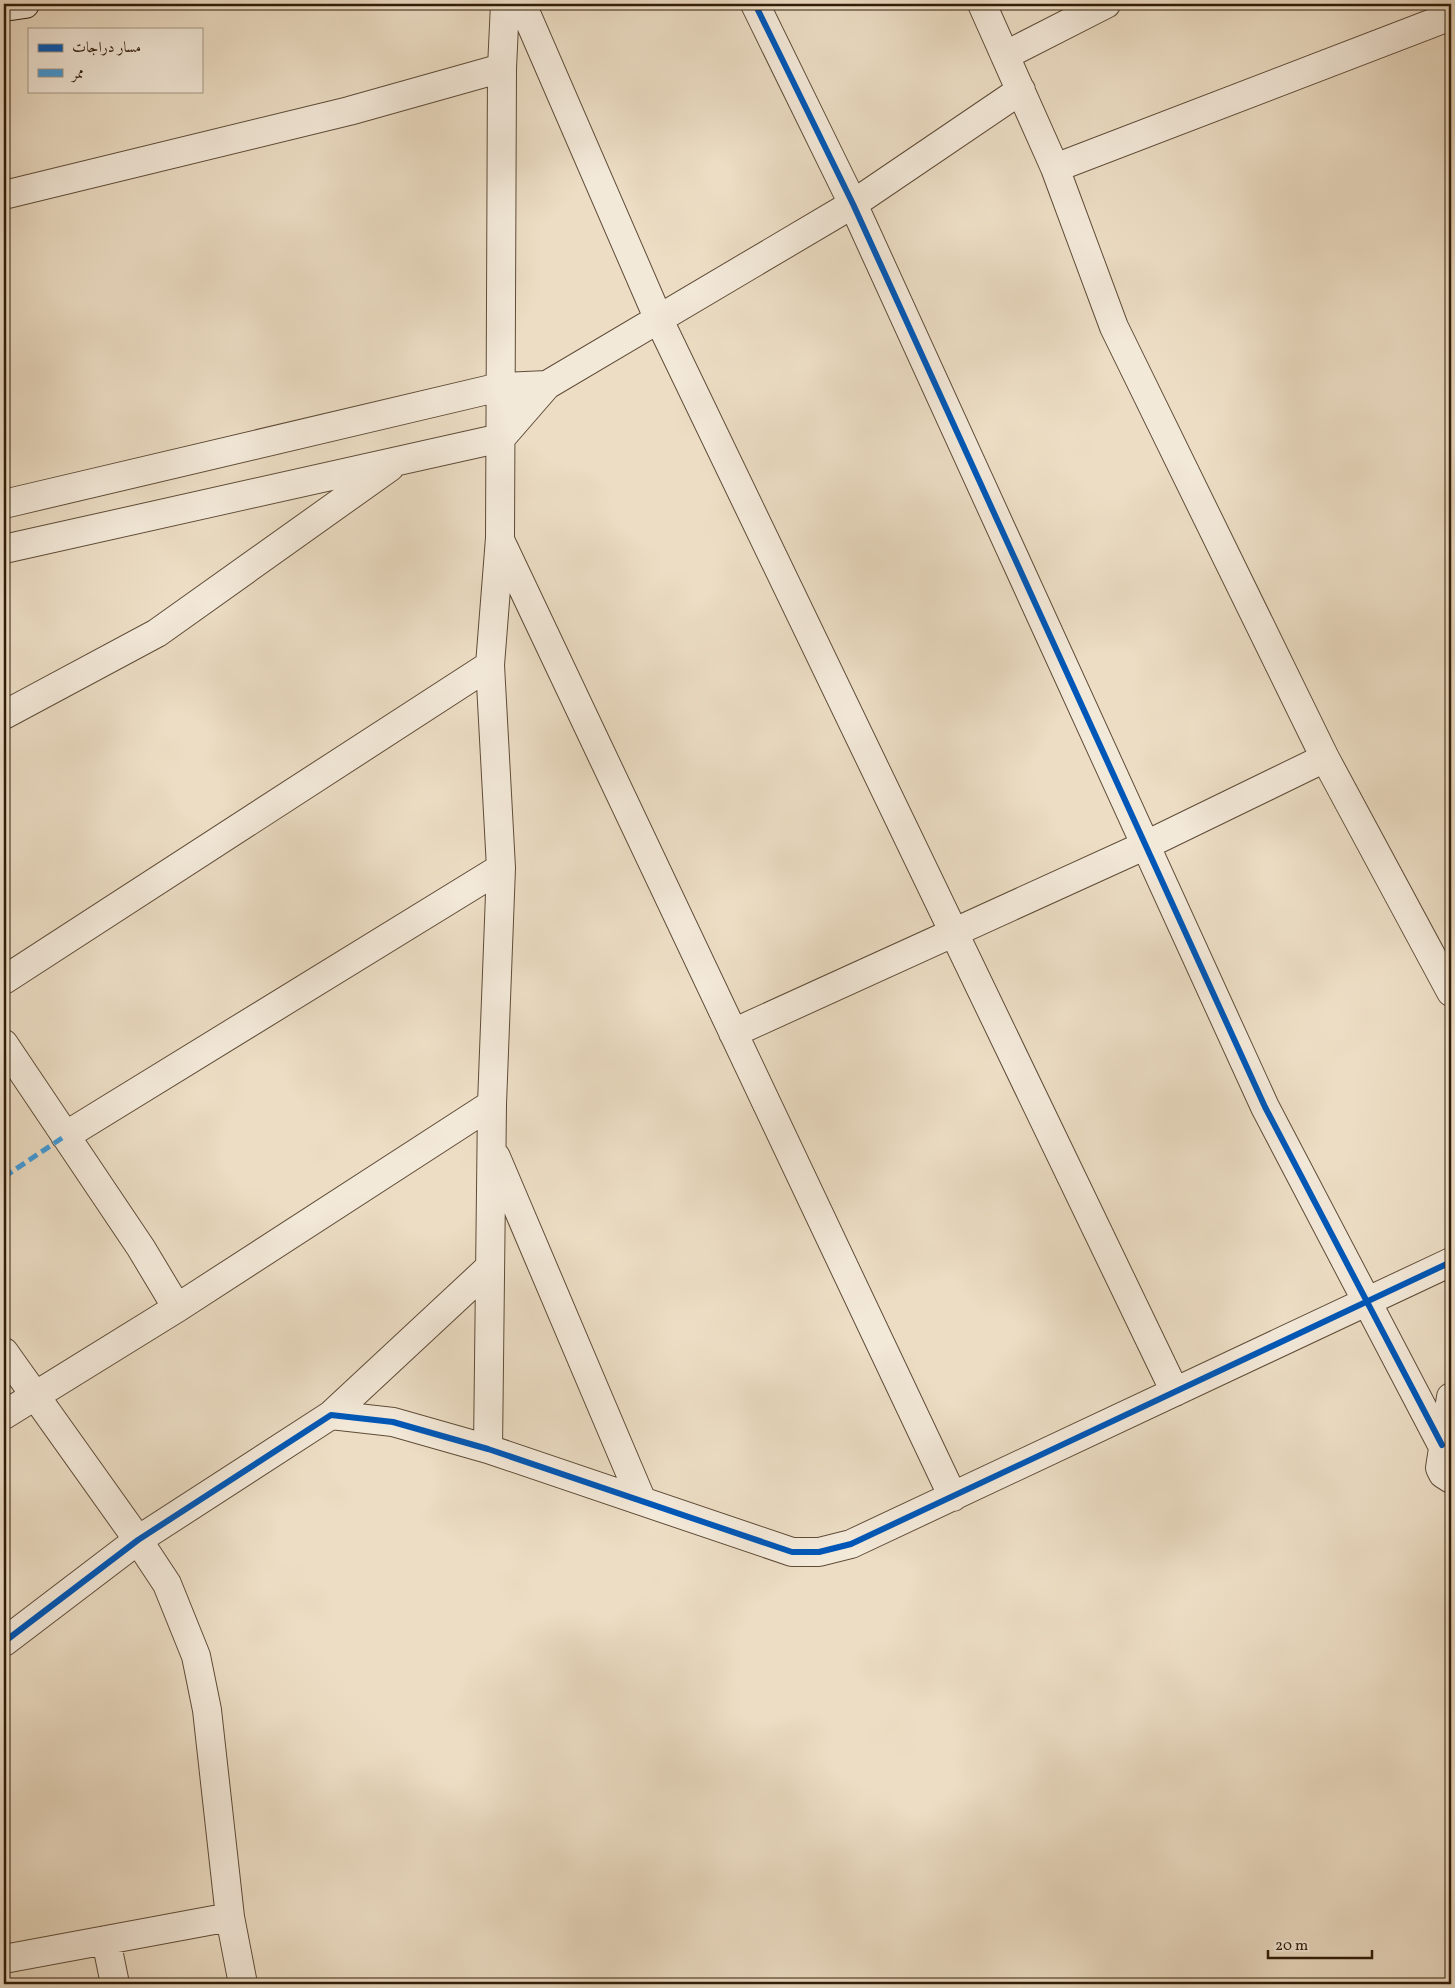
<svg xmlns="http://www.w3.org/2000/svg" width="1455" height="1988" font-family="Vollkorn,Amiri,serif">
<rect width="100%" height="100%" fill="#ecddc4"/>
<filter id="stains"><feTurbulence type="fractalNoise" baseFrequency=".004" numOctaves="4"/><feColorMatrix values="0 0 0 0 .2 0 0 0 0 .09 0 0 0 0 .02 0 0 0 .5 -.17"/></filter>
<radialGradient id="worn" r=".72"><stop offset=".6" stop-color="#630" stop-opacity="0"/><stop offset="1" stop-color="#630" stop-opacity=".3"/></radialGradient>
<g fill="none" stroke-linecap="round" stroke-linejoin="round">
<defs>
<path id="minor" d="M522 4 659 320 1175 1392
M755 4 853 204 1265 1107 1442 1445
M982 4 1055 168 1114 327 1325 758 1451 992
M1006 55 1106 4
M1055 168 1451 16
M4 195 349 111 502 68
M4 504 500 387 547 385
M500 540 953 1497
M4 549 501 438 547 385 853 204 1021 90
M4 715 157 633 390 467
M4 980 490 665
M733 1033 1146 845 1325 758
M4 1044 141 1248 177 1308
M65 1136 501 868
M496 1157 642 1501
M4 1352 138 1540 167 1584 196 1656 207 1710 230 1917 243 1984
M1451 1397 1440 1468 1443 1474 1451 1479
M4 1415 177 1308 492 1104
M331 1415 490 1267
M488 1449 492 1104 501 868 490 665 500 538 502 68 505 4
M4 1642 138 1540 331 1415 393 1422 488 1449 792 1552H819L851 1544 1451 1262
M106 1940 115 1984
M4 1959 230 1917"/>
<path id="secondary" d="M4 7 25 4"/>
</defs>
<use href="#minor" stroke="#5f4c38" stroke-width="30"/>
<use href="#secondary" stroke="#301c09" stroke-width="30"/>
<use href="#minor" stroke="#f3e9d9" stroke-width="28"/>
<use href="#secondary" stroke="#f3e9d9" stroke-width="28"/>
<path stroke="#3e9bdd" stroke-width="5" stroke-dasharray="10 5" stroke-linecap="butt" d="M4 1177 65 1136"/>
<defs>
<path id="cycleway" d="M755 4 853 204 1265 1107 1442 1445
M4 1642 138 1540 331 1415 393 1422 488 1449 792 1552H819L851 1544 1451 1262"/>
</defs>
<use href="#cycleway" stroke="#f3e9d9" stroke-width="9"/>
<use href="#cycleway" stroke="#0057b8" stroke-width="6"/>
</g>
<rect width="1455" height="1988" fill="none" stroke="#ecddc4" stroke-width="20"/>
<rect x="5" y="5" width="1445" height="1978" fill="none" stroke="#301c09" stroke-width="2.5"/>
<rect x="10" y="10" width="1435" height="1968" fill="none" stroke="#301c09"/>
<rect x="28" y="28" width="175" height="65" fill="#f3e9d9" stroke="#a59786"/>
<rect x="38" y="44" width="25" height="8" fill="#0057b8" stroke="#a59786"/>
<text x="72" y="52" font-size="15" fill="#301c09">مسار دراجات</text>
<rect x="38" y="69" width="25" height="8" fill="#3e9bdd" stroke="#a59786"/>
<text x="72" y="78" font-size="15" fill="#301c09">ممر</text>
<path d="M1268 1950v8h104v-8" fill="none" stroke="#301c09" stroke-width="2.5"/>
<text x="1275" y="1950" font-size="15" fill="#301c09" stroke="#f3e9d9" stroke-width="4" paint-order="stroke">20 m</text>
<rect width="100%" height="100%" filter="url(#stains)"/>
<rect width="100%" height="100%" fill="url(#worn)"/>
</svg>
